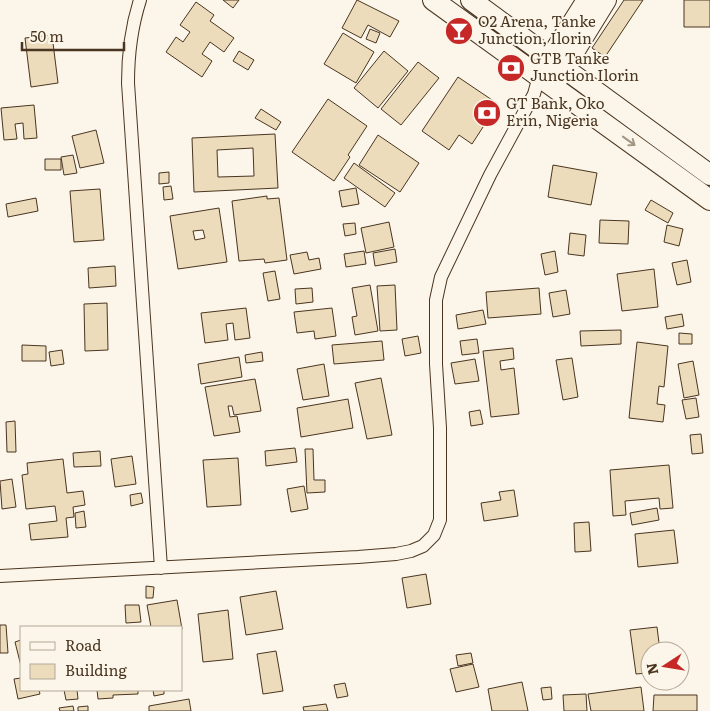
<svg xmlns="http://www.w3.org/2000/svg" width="710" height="711" font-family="Literata,serif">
<rect width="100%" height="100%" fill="#fbf6e9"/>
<path fill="#ecdcbc" stroke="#4a3520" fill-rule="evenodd" d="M223 0H239L233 8Z
M357 0 399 21 390 37 368 25 361 38 342 28Z
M624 0H643L605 57 592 48Z
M684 0H710V27H684Z
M196 2 214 15 210 21 234 38 224 52 210 42 202 54 212 61 202 77 166 52 176 37 183 42 190 32 180 25Z
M370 29 380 33 376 43 366 39Z
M343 33 374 52 356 83 324 64Z
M52 35 58 83 31 87 25 38Z
M239 51 254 60 248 70 233 61Z
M384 51 408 71 378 108 354 88Z
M418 62 439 78 401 125 381 109Z
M458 77 498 104 472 144 459 135 449 150 422 131Z
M328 99 367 126 348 155 350 157 334 181 292 152Z
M34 105 37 138 24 139 23 123 15 124 17 139 4 140 1 108Z
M261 109 281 122 276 130 255 118Z
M96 130 104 163 80 168 72 136Z
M275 134 278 188 194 192 192 138ZM253 148 254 176 218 177 217 150Z
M378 135 419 163 400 192 359 165Z
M73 155 77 173 64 175 61 157Z
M45 159H61V170H45Z
M354 163 395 193 385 207 344 178Z
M553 165 597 173 591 205 548 197Z
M169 172V183L159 184V173Z
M171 186 173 199 164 200 163 187Z
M356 188 359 204 342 207 339 191Z
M100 189 104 240 74 242 70 191Z
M267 196V199L279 198 287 260 265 263 264 259 239 261 232 201Z
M36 198 38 211 8 217 6 204Z
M651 200 673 213 668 223 645 210Z
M219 208 227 262 178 269 170 216ZM203 230 205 238 195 240 193 231Z
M600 220 629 221 628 244 599 243Z
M389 222 394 247 366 253 361 228Z
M355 223 356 234 345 236 343 224Z
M667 225 683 229 679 246 664 242Z
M570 233 586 235 584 256 568 254Z
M395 249 397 262 375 266 373 253Z
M364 251 366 264 346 267 344 254Z
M555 251 558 272 545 275 541 254Z
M307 252 309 260 319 258 321 269 294 274 290 255Z
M687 260 691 282 677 285 672 263Z
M115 266 116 286 89 288 88 268Z
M654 269 658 307 622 311 617 274Z
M275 271 280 299 268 301 263 273Z
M370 285 378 331 355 335 352 317 357 316 352 288Z
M395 285 397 330 380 331 377 286Z
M312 288 313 302 296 304 295 289Z
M539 288 541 314 488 318 486 292Z
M566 290 570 314 553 317 549 293Z
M107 303 108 350 85 351 84 304Z
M246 308 250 338 235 340 233 323 226 324 228 340 205 343 201 313Z
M332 308 336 336 315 339 314 331 297 333 294 312Z
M483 310 486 324 458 329 456 315Z
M682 314 684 326 667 329 665 317Z
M621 330V344L581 346 580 331Z
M679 333 692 334V344H679Z
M418 336 421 353 405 356 402 339Z
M477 339 479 353 462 355 460 341Z
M382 341 384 360 334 364 332 345Z
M637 342 668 346 664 387 659 386 657 404 665 405 663 422 629 418Z
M22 345 46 346V361H22Z
M513 348 514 359 500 361 501 370 514 368 519 414 491 417 483 351Z
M62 350 64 364 51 366 49 352Z
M262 352 263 361 246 363 245 355Z
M239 357 242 377 201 384 198 364Z
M572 358 578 397 563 400 556 360Z
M475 359 479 381 455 384 451 363Z
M693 361 699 395 684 398 678 364Z
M324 364 329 396 303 400 297 369Z
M381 378 392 435 367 439 355 383Z
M255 379 261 411 234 415 232 406H228L230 417 237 416 240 432 214 436 205 387Z
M696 398 699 417 686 419 682 400Z
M348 399 353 428 301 437 297 408Z
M480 410 483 424 471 426 469 412Z
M15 421 16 452H7L6 422Z
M701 434 703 453 692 454 690 435Z
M295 448 297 462 266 466 265 451Z
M305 449H313L314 480H325V492L307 493Z
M100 451 101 466 74 467 73 453Z
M132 456 136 484 115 487 111 459Z
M238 458 241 505 207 507 203 460Z
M63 459 67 493 83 491 85 505 73 507 74 517 66 518 68 537 31 540 29 524 57 521 55 506 26 509 22 475 28 474 27 463Z
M669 465 673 508 660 509 659 498 625 501 626 515 613 516 610 470Z
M12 479 16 507 2 509 0 481Z
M304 486 308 509 291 512 287 489Z
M514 490 518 516 484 521 481 503 501 500 499 492Z
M141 493 143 503 131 506 130 495Z
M657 508 659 520 632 525 630 513Z
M84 511 86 527 76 528 75 513Z
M589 522 591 551 575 552 574 523Z
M674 530 678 563 638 567 635 534Z
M426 574 431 604 407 608 402 578Z
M146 586 154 587 153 598H146Z
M276 591 283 629 246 635 240 597Z
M177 600 182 629 181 627H151L147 605Z
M125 605H139L141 622 126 623Z
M228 610 233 659 203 662 198 614Z
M0 625H6L8 653H0Z
M657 627 660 651H650V670H648V673L636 674 630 630Z
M21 640V666L15 642Z
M276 651 283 691 263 694 257 654Z
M471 653 473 663 458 666 456 655Z
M473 664 479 687 456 692 450 669Z
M21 678V690H39L40 694 18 699 14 679Z
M522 682 528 711H492L488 689Z
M345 683 348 696 337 698 334 685Z
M551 687 552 699 543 700 541 688Z
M641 687 644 711H591L588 694Z
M64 690H77L78 699 66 700Z
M97 690H138V694L113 695V698L98 699Z
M153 690H164V694L154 696Z
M586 694 587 711H564L563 695Z
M654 695H697V711H653Z
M189 699 191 711H149V706Z
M326 704 328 711H304L303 707Z
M73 706 74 711H60L59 708Z
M88 706V711H78V707Z"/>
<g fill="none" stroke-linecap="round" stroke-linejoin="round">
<defs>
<path id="minor" d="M140 0C131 28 128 54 128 83L161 568
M0 576 358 557 396 554 411 551 423 546 434 535 440 520V428L436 364V300L441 277 490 175 534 94 539 76"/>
<path id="primary" d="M433 0 710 200
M471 0 710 175
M544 68 587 0
M558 78 606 0"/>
</defs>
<use href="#minor" stroke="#4a3520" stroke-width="14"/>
<use href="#primary" stroke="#4a3520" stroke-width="22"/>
<use href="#minor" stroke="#fbf6e9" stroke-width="12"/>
<use href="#primary" stroke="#fbf6e9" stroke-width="20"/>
</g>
<defs><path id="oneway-shaft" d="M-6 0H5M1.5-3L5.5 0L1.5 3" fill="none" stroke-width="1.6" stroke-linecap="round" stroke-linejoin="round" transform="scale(1.25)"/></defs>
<use stroke="#a29684" href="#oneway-shaft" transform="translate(629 141) rotate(36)"/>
<defs>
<symbol id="bar-disc" viewBox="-11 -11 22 22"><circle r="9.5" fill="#c62828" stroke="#fbf6e9"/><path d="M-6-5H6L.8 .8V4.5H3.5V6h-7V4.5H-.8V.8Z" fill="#fff"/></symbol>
<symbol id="bank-disc" viewBox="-11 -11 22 22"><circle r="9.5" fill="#c62828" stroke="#fbf6e9"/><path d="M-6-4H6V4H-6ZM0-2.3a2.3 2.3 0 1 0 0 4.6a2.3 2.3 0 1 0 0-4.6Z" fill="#fff"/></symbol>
</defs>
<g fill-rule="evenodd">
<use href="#bar-disc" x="443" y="15" width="32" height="32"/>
<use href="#bank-disc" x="495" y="52" width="32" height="32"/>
<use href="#bank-disc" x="471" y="97" width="32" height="32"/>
</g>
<g text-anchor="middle" stroke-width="4" stroke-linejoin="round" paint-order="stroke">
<g font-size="15" fill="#4a3520" stroke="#fbf6e9" text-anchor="start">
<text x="478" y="27">O2 Arena, Tanke<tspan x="478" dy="17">Junction, Ilorin</tspan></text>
<text x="530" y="64">GTB Tanke<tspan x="530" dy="17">Junction Ilorin</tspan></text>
<text x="506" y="109">GT Bank, Oko<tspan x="506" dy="17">Erin, Nigeria</tspan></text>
</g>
</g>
<rect x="20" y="626" width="162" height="65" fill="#fbf6e9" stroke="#b4a999"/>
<rect x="30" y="642" width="25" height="8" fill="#fbf6e9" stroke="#b4a999"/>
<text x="65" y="651" font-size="15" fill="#4a3520">Road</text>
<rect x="30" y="664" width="25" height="15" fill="#ecdcbc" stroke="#b4a999"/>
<text x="65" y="676" font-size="15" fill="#4a3520">Building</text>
<g transform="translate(665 666) rotate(258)"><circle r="24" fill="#fbf6e9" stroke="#b4a999"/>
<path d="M0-4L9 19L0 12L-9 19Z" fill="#c62828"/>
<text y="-8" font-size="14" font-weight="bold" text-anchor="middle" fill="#4a3520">N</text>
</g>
<path d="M22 42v8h102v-8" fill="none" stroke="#4a3520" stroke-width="2.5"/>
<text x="30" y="42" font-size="15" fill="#4a3520" stroke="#fbf6e9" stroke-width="4" paint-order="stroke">50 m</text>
</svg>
